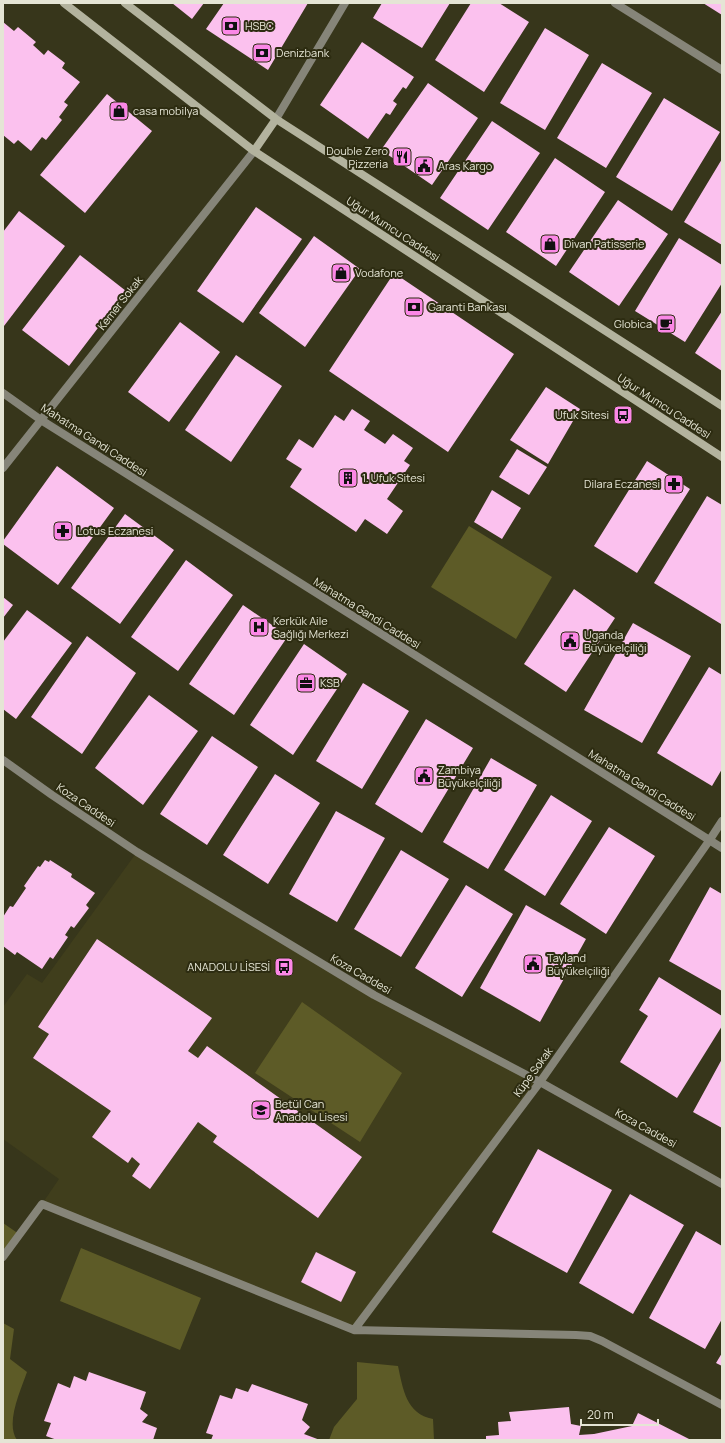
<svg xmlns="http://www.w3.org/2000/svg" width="725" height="1443" font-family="Manrope,sans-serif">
<rect width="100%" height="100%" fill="#37361b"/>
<path fill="#403e1c" d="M137 852 374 995 540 1082 354 1330 42 1204 59 1179 3 1139V1007L27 974 42 983Z"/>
<path fill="#5d5b27" d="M469 526 552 577 516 639 431 587Z
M302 1002 402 1073 360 1142 255 1073Z
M3 1223 19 1234 3 1257Z
M81 1248 201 1298 180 1350 60 1301Z
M3 1323 14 1329 10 1359 27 1372C21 1390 5 1423 17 1440H3Z
M357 1362 398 1366C403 1389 406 1414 433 1419L434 1440H329L334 1427 357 1399Z"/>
<path fill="#fbc1ee" d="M172 3H204L192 19Z
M224 3H308L268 70 206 29Z
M382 3H450L422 48 373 18Z
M471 3H499L529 22 484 92 435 60Z
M703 3H722V15Z
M3 22 14 31 18 27 36 42 33 45 44 55 48 50 65 63 62 68 80 82 64 102 68 105 59 117 62 120 46 140 42 137 31 151 18 140 14 144 3 135Z
M545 28 589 55 545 130 500 103Z
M362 42 414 77 406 89 403 87 393 101 397 104 390 115 386 113 368 139 320 105Z
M602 63 652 93 606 168 557 138Z
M428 83 478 118 432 185 381 150Z
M107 94 152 131 85 213 40 175Z
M664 98 720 132 672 211 616 177Z
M492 121 540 153 488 230 440 198Z
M555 158 605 192 556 266 506 232Z
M722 159V245L684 222Z
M618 200 668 234 619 306 569 272Z
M256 207 302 239 243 323 197 291Z
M19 211 65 246 4 326 3 325V232Z
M314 236 360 269 305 347 259 313Z
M679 238 722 265V283L685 342 635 311Z
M80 255 126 291 69 366 22 330Z
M394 273 514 354 448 452 329 371Z
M722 311V371L695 353Z
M180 322 220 352 169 422 128 392Z
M236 355 282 386 231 462 185 430Z
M546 387 580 409 548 464 510 440Z
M352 409 370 421 364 430 385 444 393 434 413 448 404 461 410 465 387 499 403 511 387 534 365 519 356 532 290 487 302 469 286 459 299 439 313 448 335 415 344 421Z
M517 449 547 467 529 495 499 477Z
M647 461 690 489 637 573 594 546Z
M57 466 114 508 58 585 3 544V541Z
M492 490 521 508 502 539 474 522Z
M707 496 722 505 721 624 654 583Z
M125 514 174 550 120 624 71 588Z
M186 560 233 595 178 671 131 637Z
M574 589 615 618 566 692 524 664Z
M3 597 13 605 3 618Z
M243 605 288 636 234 715 189 684Z
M27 610 72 643 16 719 3 709V642Z
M633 623 691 656 642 743 584 710Z
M87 636 136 673 82 754 31 717Z
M304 644 347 674 293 755 250 725Z
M709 667 722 675V769L712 786 657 753Z
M363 683 409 711 362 789 316 761Z
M149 695 198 731 143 805 95 768Z
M426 719 473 748 422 833 375 804Z
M212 736 258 767 207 845 160 814Z
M491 758 537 785 488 869 443 842Z
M275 774 320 803 268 884 223 855Z
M551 795 592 821 545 896 504 870Z
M336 811 385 838 337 922 289 894Z
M609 827 655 856 606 934 560 904Z
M401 850 449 879 401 957 354 929Z
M45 860 49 862 50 860 72 874 71 877 95 893 86 905 89 908 74 928 71 926 65 935 68 937 53 959 50 957 42 969 17 952 15 955 3 946V917L10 906 13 907 26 888 24 886 38 866 40 867Z
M466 885 513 914 462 997 415 968Z
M710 887 722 894V991L669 961Z
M526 905 586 939 540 1022 480 988Z
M97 939 212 1018 188 1051 198 1058 207 1046 362 1157 318 1218 213 1142 217 1136 198 1122 150 1189 132 1176 140 1164 132 1157 128 1163 92 1137 111 1111 33 1058 49 1034 38 1027Z
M659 977 722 1016V1026L677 1098 620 1062 648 1016 639 1010Z
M722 1059V1128L693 1112Z
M538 1149 612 1190 567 1273 492 1232Z
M630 1194 684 1225 633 1314 579 1283Z
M696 1231 722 1246V1319L705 1349 649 1318Z
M316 1252 356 1272 341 1302 301 1282Z
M722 1353V1366L716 1363Z
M89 1372 146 1392 140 1409 148 1415 142 1422 157 1428 153 1440H57L46 1436 51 1423 44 1421 58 1383 70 1388 74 1376 86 1381Z
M252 1384 308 1404 302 1420 310 1427 304 1434 320 1440H211L213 1435 206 1433 220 1395 232 1399 236 1388 248 1392Z
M569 1407 571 1424 581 1426 579 1435 594 1434 632 1426 638 1413 691 1440H486V1436L499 1435 498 1422 511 1421 509 1412Z"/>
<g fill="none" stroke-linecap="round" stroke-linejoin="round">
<path stroke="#868579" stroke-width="8" d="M615 3 722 70
M276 119 345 3
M3 393 41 420 722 848
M3 468 254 151
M3 1257 42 1204 354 1330 576 1335 590 1336 602 1341 722 1405
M354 1330 540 1082 709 841 722 821"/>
<path stroke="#868579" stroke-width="8" d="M3 760 52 795 137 852 374 995 540 1082 722 1184"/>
<path stroke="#b3b39e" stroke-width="8" d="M64 3 254 151 722 457
M125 3 276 119 722 406
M254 151 276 119"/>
</g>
<defs>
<symbol id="bank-square" viewBox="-11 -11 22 22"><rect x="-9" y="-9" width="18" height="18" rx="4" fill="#fb87e6" stroke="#2d2c11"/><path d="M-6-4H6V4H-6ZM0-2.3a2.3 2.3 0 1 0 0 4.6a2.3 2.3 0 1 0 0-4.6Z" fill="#111"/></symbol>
<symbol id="shop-square" viewBox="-11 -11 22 22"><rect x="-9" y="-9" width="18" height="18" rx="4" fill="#fb87e6" stroke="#2d2c11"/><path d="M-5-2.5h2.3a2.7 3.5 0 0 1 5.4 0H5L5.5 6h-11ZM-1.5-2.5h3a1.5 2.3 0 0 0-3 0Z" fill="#111"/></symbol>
<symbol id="restaurant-square" viewBox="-11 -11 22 22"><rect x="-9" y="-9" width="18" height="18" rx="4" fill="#fb87e6" stroke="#2d2c11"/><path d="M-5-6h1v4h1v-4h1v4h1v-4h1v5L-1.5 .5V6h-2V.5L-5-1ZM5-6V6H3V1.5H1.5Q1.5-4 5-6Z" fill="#111"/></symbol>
<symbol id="civic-square" viewBox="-11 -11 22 22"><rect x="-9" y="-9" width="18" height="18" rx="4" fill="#fb87e6" stroke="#2d2c11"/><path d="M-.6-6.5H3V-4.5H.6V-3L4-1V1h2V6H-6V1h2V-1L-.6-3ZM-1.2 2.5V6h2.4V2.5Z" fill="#111"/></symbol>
<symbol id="cafe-square" viewBox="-11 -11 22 22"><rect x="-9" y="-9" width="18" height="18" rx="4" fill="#fb87e6" stroke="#2d2c11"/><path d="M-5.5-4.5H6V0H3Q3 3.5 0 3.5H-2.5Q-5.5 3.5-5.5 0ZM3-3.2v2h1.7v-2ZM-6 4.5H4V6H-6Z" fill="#111"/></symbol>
<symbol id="bus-square" viewBox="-11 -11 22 22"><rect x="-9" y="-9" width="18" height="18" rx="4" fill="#fb87e6" stroke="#2d2c11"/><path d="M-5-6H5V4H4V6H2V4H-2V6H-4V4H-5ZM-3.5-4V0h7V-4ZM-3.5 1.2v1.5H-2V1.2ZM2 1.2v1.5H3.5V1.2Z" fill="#111"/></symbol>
<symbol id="building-square" viewBox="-11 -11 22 22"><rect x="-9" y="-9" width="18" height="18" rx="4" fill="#fb87e6" stroke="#2d2c11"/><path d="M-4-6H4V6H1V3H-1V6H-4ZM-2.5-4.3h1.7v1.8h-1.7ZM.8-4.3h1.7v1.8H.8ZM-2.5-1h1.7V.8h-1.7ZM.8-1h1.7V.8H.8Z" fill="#111"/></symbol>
<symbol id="pharmacy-square" viewBox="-11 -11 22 22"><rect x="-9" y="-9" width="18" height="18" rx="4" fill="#fb87e6" stroke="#2d2c11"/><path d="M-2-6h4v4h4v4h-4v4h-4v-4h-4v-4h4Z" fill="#111"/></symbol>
<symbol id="hospital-square" viewBox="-11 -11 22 22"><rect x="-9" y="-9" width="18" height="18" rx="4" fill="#fb87e6" stroke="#2d2c11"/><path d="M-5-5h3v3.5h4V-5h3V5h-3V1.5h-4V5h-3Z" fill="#111"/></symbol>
<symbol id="office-square" viewBox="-11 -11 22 22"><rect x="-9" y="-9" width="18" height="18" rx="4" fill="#fb87e6" stroke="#2d2c11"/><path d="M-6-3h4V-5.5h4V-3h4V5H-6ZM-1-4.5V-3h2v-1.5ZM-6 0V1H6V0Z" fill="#111"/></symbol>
<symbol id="school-square" viewBox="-11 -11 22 22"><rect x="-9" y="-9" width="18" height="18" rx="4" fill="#fb87e6" stroke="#2d2c11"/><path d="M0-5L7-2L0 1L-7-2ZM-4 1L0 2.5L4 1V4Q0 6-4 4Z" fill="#111"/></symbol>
</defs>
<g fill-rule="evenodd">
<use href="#bank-square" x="220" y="15" width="22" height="22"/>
<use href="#bank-square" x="251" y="42" width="22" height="22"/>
<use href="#shop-square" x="108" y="100" width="22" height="22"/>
<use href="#restaurant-square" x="391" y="146" width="22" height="22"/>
<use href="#civic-square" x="413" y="155" width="22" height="22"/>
<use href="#shop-square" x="539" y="233" width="22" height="22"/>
<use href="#shop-square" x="330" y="262" width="22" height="22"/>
<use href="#bank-square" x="403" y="296" width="22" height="22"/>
<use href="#cafe-square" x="655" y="313" width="22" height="22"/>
<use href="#bus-square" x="612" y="404" width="22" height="22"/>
<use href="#building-square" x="337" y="467" width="22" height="22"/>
<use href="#pharmacy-square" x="663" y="473" width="22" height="22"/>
<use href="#pharmacy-square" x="52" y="520" width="22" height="22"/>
<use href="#hospital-square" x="248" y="616" width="22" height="22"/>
<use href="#civic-square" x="559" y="630" width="22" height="22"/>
<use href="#office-square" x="295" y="672" width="22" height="22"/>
<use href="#civic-square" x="413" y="765" width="22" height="22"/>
<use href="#civic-square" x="522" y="953" width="22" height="22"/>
<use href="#bus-square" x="273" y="956" width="22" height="22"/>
<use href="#school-square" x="250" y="1099" width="22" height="22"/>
</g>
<g text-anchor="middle" stroke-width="4" stroke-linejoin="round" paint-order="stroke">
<g font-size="11" fill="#e5e5d5" stroke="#2d2c11" text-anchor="start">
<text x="245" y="30">HSBC</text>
<text x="276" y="57">Denizbank</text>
<text x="133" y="115">casa mobilya</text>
<text x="388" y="155" text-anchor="end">Double Zero<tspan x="388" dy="13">Pizzeria</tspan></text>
<text x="438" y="170">Aras Kargo</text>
<text x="564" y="248">Divan Patisserie</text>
<text x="355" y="277">Vodafone</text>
<text x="428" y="311">Garanti Bankası</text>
<text x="652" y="328" text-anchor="end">Globica</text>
<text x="609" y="419" text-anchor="end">Ufuk Sitesi</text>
<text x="362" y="482">1. Ufuk Sitesi</text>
<text x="660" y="488" text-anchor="end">Dilara Eczanesi</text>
<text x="77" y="535">Lotus Eczanesi</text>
<text x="273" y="625">Kerkük Aile<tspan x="273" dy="13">Sağlığı Merkezi</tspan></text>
<text x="584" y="639">Uganda<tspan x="584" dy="13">Büyükelçiliği</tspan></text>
<text x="320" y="687">KSB</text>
<text x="438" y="774">Zambiya<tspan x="438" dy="13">Büyükelçiliği</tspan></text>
<text x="547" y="962">Tayland<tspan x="547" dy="13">Büyükelçiliği</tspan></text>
<text x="270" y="971" text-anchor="end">ANADOLU LİSESİ</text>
<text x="275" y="1108">Betül Can<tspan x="275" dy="13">Anadolu Lisesi</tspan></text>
</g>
<g font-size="11" fill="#e5e5d5" stroke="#2d2c11">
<text transform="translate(393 229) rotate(33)" y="4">Uğur Mumcu Caddesi</text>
<text transform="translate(120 303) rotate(-52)" y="4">Kemer Sokak</text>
<text transform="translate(664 406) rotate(33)" y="4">Uğur Mumcu Caddesi</text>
<text transform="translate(94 440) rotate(33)" y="4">Mahatma Gandi Caddesi</text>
<text transform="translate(367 613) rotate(32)" y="4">Mahatma Gandi Caddesi</text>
<text transform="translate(642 785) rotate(32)" y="4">Mahatma Gandi Caddesi</text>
<text transform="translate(86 805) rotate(34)" y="4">Koza Caddesi</text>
<text transform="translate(361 974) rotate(30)" y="4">Koza Caddesi</text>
<text transform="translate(533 1072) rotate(-54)" y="4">Küpe Sokak</text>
<text transform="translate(646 1128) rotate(29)" y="4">Koza Caddesi</text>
</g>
</g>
<rect width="725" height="1443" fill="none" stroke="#e5e5d5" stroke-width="8"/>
<path d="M581 1419v6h77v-6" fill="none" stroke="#e5e5d5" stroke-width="2"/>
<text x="587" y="1419" font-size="12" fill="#e5e5d5" stroke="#2d2c11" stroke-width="3" paint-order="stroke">20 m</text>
</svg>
